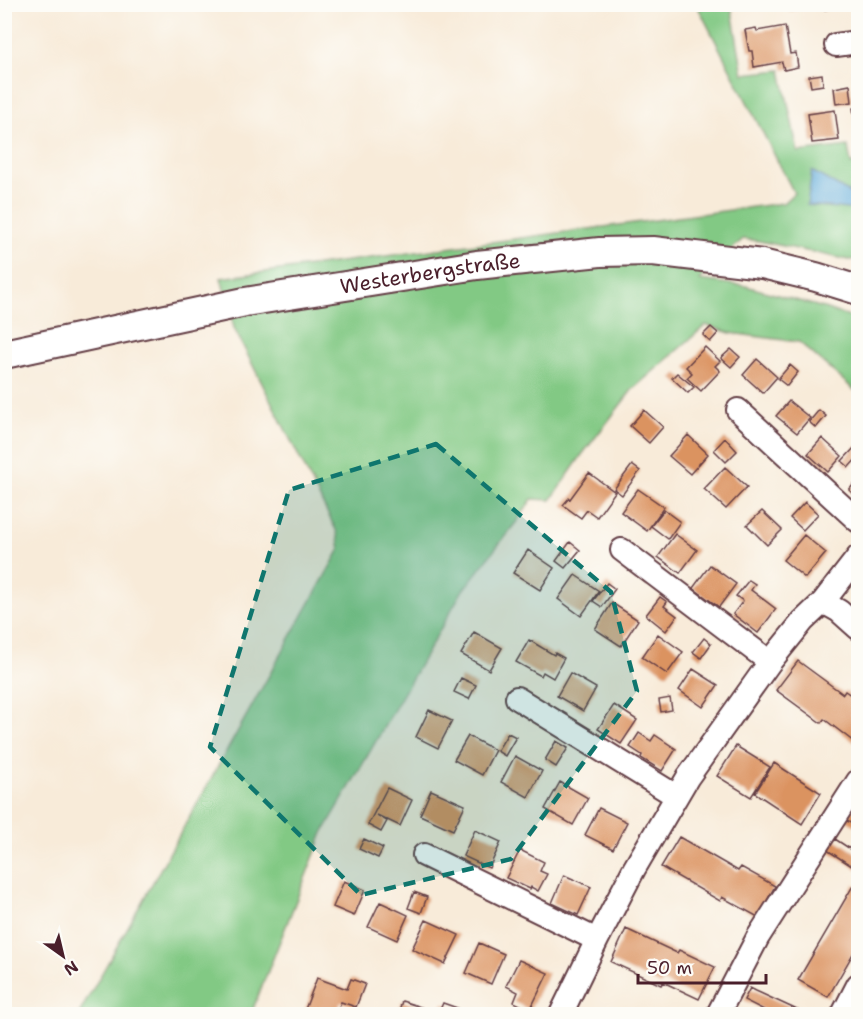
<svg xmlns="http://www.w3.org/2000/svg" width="863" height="1019" font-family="'Shantell Sans',sans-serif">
<rect width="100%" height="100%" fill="#fdfcf7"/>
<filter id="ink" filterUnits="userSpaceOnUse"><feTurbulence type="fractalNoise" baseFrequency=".0167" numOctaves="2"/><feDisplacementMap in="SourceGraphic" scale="12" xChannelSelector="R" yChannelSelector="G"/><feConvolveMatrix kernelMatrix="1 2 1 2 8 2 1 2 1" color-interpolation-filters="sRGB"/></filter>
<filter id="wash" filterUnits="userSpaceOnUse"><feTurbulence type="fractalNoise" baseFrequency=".008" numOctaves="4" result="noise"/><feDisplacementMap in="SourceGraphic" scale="24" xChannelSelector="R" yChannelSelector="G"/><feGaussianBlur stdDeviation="1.35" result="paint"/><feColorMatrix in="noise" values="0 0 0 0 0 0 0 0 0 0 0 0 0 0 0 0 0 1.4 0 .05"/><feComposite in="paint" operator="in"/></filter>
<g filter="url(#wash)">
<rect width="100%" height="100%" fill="#f8ebd9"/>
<path fill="#82c984" stroke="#667458" stroke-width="1.5" d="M697 5H731L743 74 781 70 798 152 848 146 851 164 858 162V259L849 260 759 241 743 239 699 280 746 286 824 308 858 320V393L799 342 730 333 706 325 632 390 581 456 551 500 532 499 518 520 463 590 323 833 251 1014H79L340 549 337 532 234 328 221 278 783 203 794 193Z"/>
<path fill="#63addb" stroke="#566683" stroke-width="1.5" d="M812 171 858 198V210L807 205Z"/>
<g id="blocks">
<path fill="#db9360" d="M788 4H830V9L822 10 821 6 789 11Z
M785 26 790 54 796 53 798 67 784 70 782 62 754 67 752 51H749L745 30 756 28 757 31Z
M822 74 823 85 811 87 809 76Z
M850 85 852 102 836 104 834 88Z
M858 107V136H857L853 108Z
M835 110 839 140 812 143 808 114Z
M711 327 718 333 710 342 703 335Z
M705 347 720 361 715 366 720 371 701 391 687 378 692 373 686 367Z
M731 349 740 357 731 367 721 358Z
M757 359 777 377 763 393 743 375Z
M790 365 798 372 787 386 778 379Z
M677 373 694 387 688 393 672 378Z
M789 401 810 418 797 433 776 416Z
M644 410 663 427 649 443 630 426Z
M819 410 826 416 816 428 809 422Z
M688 435 708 454 690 474 669 456Z
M725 438 737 451 726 462 714 450Z
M822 438 842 456 828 472 808 454Z
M857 445 858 457 849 467 842 461Z
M632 465 640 471 622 495 614 489Z
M725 467 747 487 726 509 704 489Z
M589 473 615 492 597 517 587 510 581 518 563 505 569 498 570 499Z
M858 479V499L849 490Z
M638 489 664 507 647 531 621 512Z
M805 502 818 514 803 530 790 518Z
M664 510 680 522 668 539 651 526Z
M762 511 782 530 767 545 747 525Z
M675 534 697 550 680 573 658 557Z
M804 535 826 553 805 578 783 560Z
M570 542 580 550 565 568 556 561Z
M528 550 554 568 540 590 513 573Z
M710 565 736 584 719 607 693 588Z
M575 575 599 591 581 616 558 599Z
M749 580 755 584 751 590 776 609 758 633 733 614 743 601 736 596Z
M607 583 615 589 602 607 593 601Z
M660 597 667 602 664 606 677 616 666 631 646 615Z
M612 603 638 620 621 646 595 629Z
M474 632 502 648 489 670 461 654Z
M658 634 683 652 667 674 642 657Z
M704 638 711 644 701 658 693 652Z
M529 640 554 655 555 653 564 658 553 678 543 672 541 676 516 662Z
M798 661 843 694 845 691 858 700V745L824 719 821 723 776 690Z
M693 669 718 685 703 707 679 690Z
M570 673 596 688 583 711 557 696Z
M461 678 476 685 469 699 454 692Z
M670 698 672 710 661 712 659 700Z
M614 705 637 720 621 744 598 729Z
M429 710 452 721 438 748 416 737Z
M508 733 516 737 505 756 497 751Z
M639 733 651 741 655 735 676 749 662 771 641 758 642 755 630 747Z
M468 736 495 750 482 775 454 760Z
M556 741 568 748 556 767 545 760Z
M736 746 770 767 751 797 717 776Z
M515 756 542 771 528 797 501 782Z
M774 763 821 793 802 824 755 793Z
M560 782 588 798 573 825 545 809Z
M387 788 412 800 400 826 377 815 387 821 381 832 368 825Z
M431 790 465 805 453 830 420 815Z
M599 808 627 822 613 849 585 835Z
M854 808 858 812V828L846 820Z
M475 830 501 842 489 868 463 856Z
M679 837 738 871 741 867 775 886 758 917 722 897 720 901 661 867Z
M364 839 383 848 378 858 359 849Z
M835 839 858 854V870L827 850Z
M520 850 544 862 540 871 547 874 538 891 531 887 530 889 506 878Z
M564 875 591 887 578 915 552 903Z
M344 881 365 890 354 916 333 907Z
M854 884 858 887V945L828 997 798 980Z
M414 892 427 897 421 913 408 908Z
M380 902 408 915 397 940 368 927Z
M426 920 459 935 445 964 412 949Z
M626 929 677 953 679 950 715 967 699 999 663 982 661 985 611 962Z
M479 943 504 954 491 984 466 973Z
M519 960 548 973 530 1010 514 1002 518 992 506 986Z
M317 978 347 989 351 979 365 984 356 1007 341 1002 336 1014H311L304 1012Z
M750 988 756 991 806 1014H774L768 1012 744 1000Z
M402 1001 436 1012 435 1014H398Z
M443 1003 460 1009 458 1014H438Z"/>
</g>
</g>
<g filter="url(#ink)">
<use href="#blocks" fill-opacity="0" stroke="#643e45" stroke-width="1.5"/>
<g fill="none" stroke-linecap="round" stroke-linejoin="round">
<defs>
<path id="minor" d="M836 45 858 42
M738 410 858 521
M622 550 770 662
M823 602 839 611 858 628
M517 698 676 796
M424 855 597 940
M561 1014 597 940 634 869 688 777 770 662 803 621 823 602 858 557
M718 1014 758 937 858 781
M843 1014 858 985"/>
<g id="major">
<path id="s1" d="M4 354 245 302 477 265 600 252 653 251 762 264 816 277 858 290"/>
</g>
</defs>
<use href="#minor" stroke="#643e45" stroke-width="26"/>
<use href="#major" stroke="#643e45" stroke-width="32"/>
<use href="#minor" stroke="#fff" stroke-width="22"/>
<use href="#major" stroke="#fff" stroke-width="28"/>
</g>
</g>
<path fill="#0f766e" fill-opacity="0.2" stroke="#0f766e" stroke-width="4.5" stroke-dasharray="12 8" stroke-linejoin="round" d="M436 444 611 592 637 691 511 859 361 895 210 747 289 490Z"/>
<g text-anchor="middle" stroke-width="4.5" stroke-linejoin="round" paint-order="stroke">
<g font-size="21" fill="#4a1f2b" stroke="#fdfcf7">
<text dy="7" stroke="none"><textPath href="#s1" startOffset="434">Westerbergstraße</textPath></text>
</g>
</g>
<rect width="863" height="1019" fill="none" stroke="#fdfcf7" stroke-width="24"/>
<g transform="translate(63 956) rotate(146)" stroke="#fdfcf7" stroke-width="4.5" paint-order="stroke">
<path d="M0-4.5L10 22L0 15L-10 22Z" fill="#4a1f2b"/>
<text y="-9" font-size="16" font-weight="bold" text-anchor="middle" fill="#4a1f2b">N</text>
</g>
<path d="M638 974v9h128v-9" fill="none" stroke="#4a1f2b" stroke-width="3"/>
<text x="647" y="974" font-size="18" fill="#4a1f2b" stroke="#fdfcf7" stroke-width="4.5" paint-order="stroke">50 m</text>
</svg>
